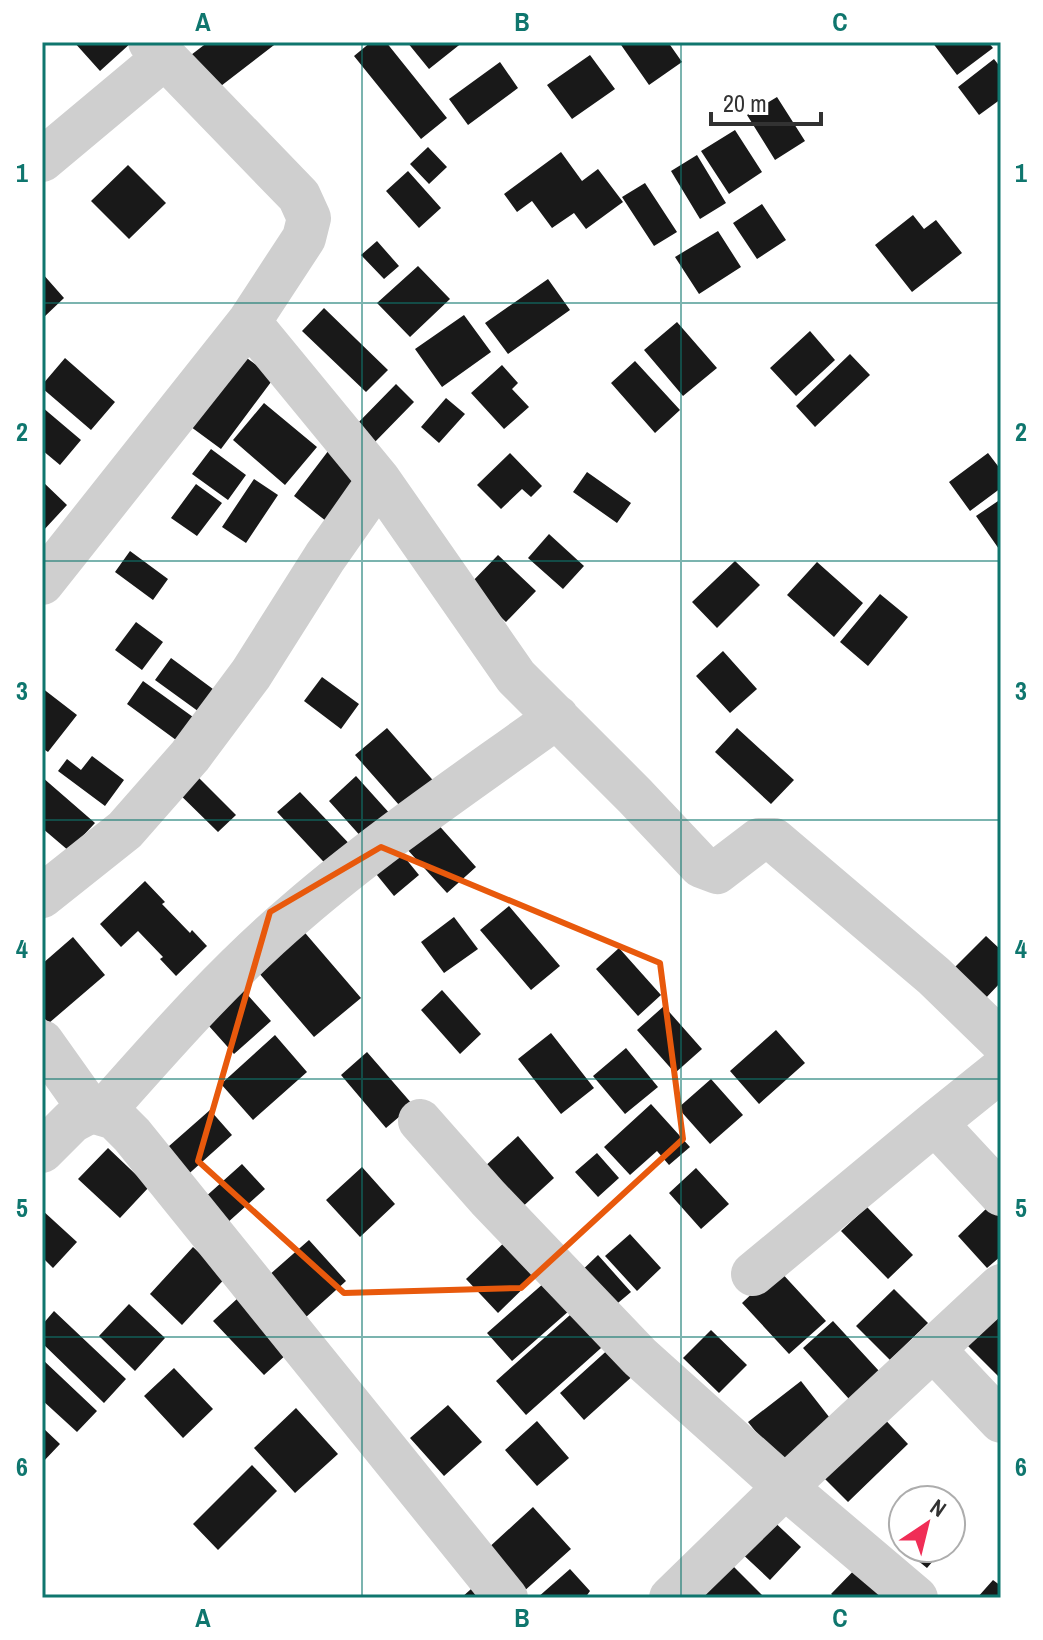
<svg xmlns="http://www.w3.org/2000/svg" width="1043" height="1640" font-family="'Archivo Narrow',sans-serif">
<rect width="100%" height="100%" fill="#fff"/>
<path fill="#191919" d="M74 42H132L100 71Z
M208 42H278L217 89 191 55Z
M371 42H386L447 118 421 139 354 56Z
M407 42H463L429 69Z
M619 42H668L682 62 649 85Z
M932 42H988L993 48 957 75Z
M590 55 615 89 572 119 547 85Z
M994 59 1001 68V99L979 115 958 87Z
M500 62 518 88 468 125 449 99Z
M777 97 805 141 775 160 747 115Z
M735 130 762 172 729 194 701 151Z
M428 147 447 167 429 184 410 164Z
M561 152 582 181 598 169 623 202 586 229 574 213 552 228 532 201 517 212 504 194Z
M697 155 726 203 700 219 671 171Z
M128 165 166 203 129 239 91 201Z
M408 171 441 208 419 228 386 191Z
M645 183 677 232 654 246 622 197Z
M762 204 786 240 757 259 733 223Z
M913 215 924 229 936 220 962 253 912 292 875 245Z
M718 231 741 267 699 294 675 257Z
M377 241 399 266 384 279 361 255Z
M418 266 450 299 410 337 377 303Z
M42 273 64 298 42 319Z
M548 279 570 310 508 354 485 323Z
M324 308 388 370 366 392 302 331Z
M464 315 491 352 442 387 415 349Z
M677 322 717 368 683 396 644 350Z
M810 331 835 360 796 396 770 368Z
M240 353 274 378 221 449 187 424Z
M850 354 870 375 815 427 796 406Z
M65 358 115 402 91 430 42 388V385Z
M635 361 680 410 655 433 611 383Z
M502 365 518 383 512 389 529 407 504 429 471 393Z
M396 384 414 402 372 445 354 427Z
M446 398 465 414 439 443 421 427Z
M264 403 317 447 285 485 233 440Z
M42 407 81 440 60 465 42 450Z
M335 442 367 467 326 521 294 496Z
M211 449 246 475 228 500 192 474Z
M510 453 542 486 531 497 522 489 501 509 477 485Z
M988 453 1001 470V488L970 511 949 482Z
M587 472 631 503 617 523 573 492Z
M254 479 278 495 246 543 222 527Z
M42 481 67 505 42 532Z
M196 484 222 503 197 536 171 518Z
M1001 499V552L976 516Z
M549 534 584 566 563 589 528 558Z
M130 551 168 579 153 600 115 572Z
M498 555 536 591 506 622 468 586Z
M735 561 760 585 717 628 692 602Z
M817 562 863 603 834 637 787 595Z
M880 594 908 617 868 666 840 642Z
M136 622 163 642 142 670 115 650Z
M723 651 757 689 730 713 696 676Z
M171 658 217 692 202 714 155 680Z
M322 677 359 704 341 729 304 701Z
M143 681 193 717 176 740 127 704Z
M42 688 77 715 48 752 42 748Z
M387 728 438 786 407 814 355 755Z
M737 728 794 780 771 804 715 752Z
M92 756 124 780 105 806 58 771 67 759 81 770Z
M185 764 236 815 218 832 167 782Z
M356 776 392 816 364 840 329 801Z
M42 777 95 823 69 851 42 828Z
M300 792 359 854 336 875 277 812Z
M435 821 476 867 447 893 405 847Z
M393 843 419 875 394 896 368 864Z
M145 881 165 902 162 904 190 933 192 930 207 946 176 976 160 959 163 957 138 931 121 947 100 924Z
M509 906 560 966 531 990 480 930Z
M454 917 478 949 444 973 421 942Z
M300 927 361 998 314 1037 253 966Z
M986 936 1001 950V982L983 1001 952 970Z
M73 937 105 975 49 1023 42 1016V964Z
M619 948 661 995 638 1016 596 969Z
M237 983 271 1021 234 1054 200 1016Z
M442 990 481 1034 460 1054 421 1010Z
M664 1006 702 1049 675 1073 637 1030Z
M776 1030 805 1063 759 1104 730 1071Z
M551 1033 594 1088 561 1114 518 1059Z
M275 1035 307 1072 253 1120 221 1084Z
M626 1048 658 1087 625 1114 593 1076Z
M367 1052 413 1105 386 1128 341 1075Z
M711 1079 743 1115 710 1144 678 1108Z
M651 1104 690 1147 669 1165 657 1151 630 1175 604 1147Z
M210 1110 232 1135 183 1179 160 1154Z
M518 1136 554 1178 519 1210 482 1169Z
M108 1148 149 1187 120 1218 78 1179Z
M597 1153 619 1178 598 1197 575 1172Z
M242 1164 265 1189 226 1224 203 1199Z
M362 1167 395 1204 360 1237 326 1200Z
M696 1168 729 1204 701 1229 669 1193Z
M989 1206 1001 1219V1256L987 1268 958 1236Z
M867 1207 913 1255 888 1279 841 1231Z
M42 1210 77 1242 53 1268 42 1257Z
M630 1234 661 1268 637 1291 605 1256Z
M510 1237 542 1270 498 1313 466 1279Z
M309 1240 346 1281 305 1318 268 1276Z
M193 1247 209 1262 229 1274 182 1325 150 1294Z
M598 1255 631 1292 606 1313 574 1278Z
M778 1269 826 1321 789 1354 742 1303Z
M544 1283 570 1310 512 1361 487 1333Z
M894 1289 928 1323 890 1360 856 1326Z
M238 1298 288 1353 264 1375 213 1321Z
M129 1304 165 1338 135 1371 99 1336Z
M1001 1306V1379L964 1342Z
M579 1307 610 1340 526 1415 496 1381Z
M54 1311 126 1379 104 1403 42 1343V1325Z
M833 1321 879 1371 849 1399 803 1348Z
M711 1330 747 1365 719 1393 683 1358Z
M612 1346 636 1373 584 1420 560 1393Z
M42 1359 97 1411 77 1432 42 1400Z
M174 1368 213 1409 183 1438 144 1396Z
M801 1381 833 1422 781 1463 748 1422Z
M448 1405 482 1442 444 1476 410 1438Z
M296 1408 338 1454 295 1493 254 1448Z
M878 1412 908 1444 848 1502 817 1471Z
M537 1421 569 1458 537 1486 505 1450Z
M42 1427 60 1444 42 1463Z
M252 1465 277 1491 218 1550 193 1524Z
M533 1507 571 1549 522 1593 485 1551Z
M951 1512 964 1523 951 1539Z
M768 1516 801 1547 770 1580 737 1549Z
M903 1535V1548H944L927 1568 896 1543Z
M864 1560 887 1598H836L831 1594Z
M729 1562 765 1598H694Z
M570 1569 590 1591 585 1598H537Z
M993 1580 1001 1586V1598H977Z
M480 1581 495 1598H461Z"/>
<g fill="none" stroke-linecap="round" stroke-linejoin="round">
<path stroke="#cfcfcf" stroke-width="44" d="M42 160 164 58
M249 322 379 480
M42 583 249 322 304 238 309 218 299 196 150 42
M42 896 125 830 190 756 251 674 325 557 379 480 516 677 635 796 701 866 717 872 759 840H774L934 976 1001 1041
M42 1042 91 1111
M1001 1070 935 1123 1001 1194
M102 1113C165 1042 226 972 298 911 379 841 470 780 557 717
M420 1121 488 1198 640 1357 785 1487 1001 1286
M42 1151 72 1121 91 1111 115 1118 132 1135 506 1598
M753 1274 935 1123
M933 1349 1001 1421
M671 1598 785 1487 916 1598"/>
</g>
<path fill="none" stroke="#e8590c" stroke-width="6" stroke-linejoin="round" d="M381 847 660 963 683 1139 521 1288 344 1293 198 1161 270 912Z"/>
<path fill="none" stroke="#0f766e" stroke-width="2" stroke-opacity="0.55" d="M362 42V1598M681 42V1598M42 303H1001M42 561H1001M42 820H1001M42 1079H1001M42 1337H1001"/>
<rect width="1043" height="1640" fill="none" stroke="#ffffff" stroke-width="88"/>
<g transform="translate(927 1524) rotate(35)"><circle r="38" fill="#ffffff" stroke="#adadad" stroke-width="2"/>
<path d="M0-6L14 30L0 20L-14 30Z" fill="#f02d56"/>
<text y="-12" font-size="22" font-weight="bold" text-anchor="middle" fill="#323232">N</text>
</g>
<path d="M711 112v12h110v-12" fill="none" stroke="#323232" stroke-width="4"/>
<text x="723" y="112" font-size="24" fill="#323232" stroke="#ffffff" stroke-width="6" paint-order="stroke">20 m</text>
<rect x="44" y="44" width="955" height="1552" fill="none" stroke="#0f766e" stroke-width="3"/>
<g font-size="26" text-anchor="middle" font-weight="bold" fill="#0f766e">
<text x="203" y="31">A</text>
<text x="522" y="31">B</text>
<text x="840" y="31">C</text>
<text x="22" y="182">1</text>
<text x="1021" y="182">1</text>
<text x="22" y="441">2</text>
<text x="1021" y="441">2</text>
<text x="22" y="700">3</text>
<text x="1021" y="700">3</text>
<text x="22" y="958">4</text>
<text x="1021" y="958">4</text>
<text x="22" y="1217">5</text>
<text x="1021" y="1217">5</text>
<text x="22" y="1476">6</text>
<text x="1021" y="1476">6</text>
<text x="203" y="1627">A</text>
<text x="522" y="1627">B</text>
<text x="840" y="1627">C</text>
</g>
</svg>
